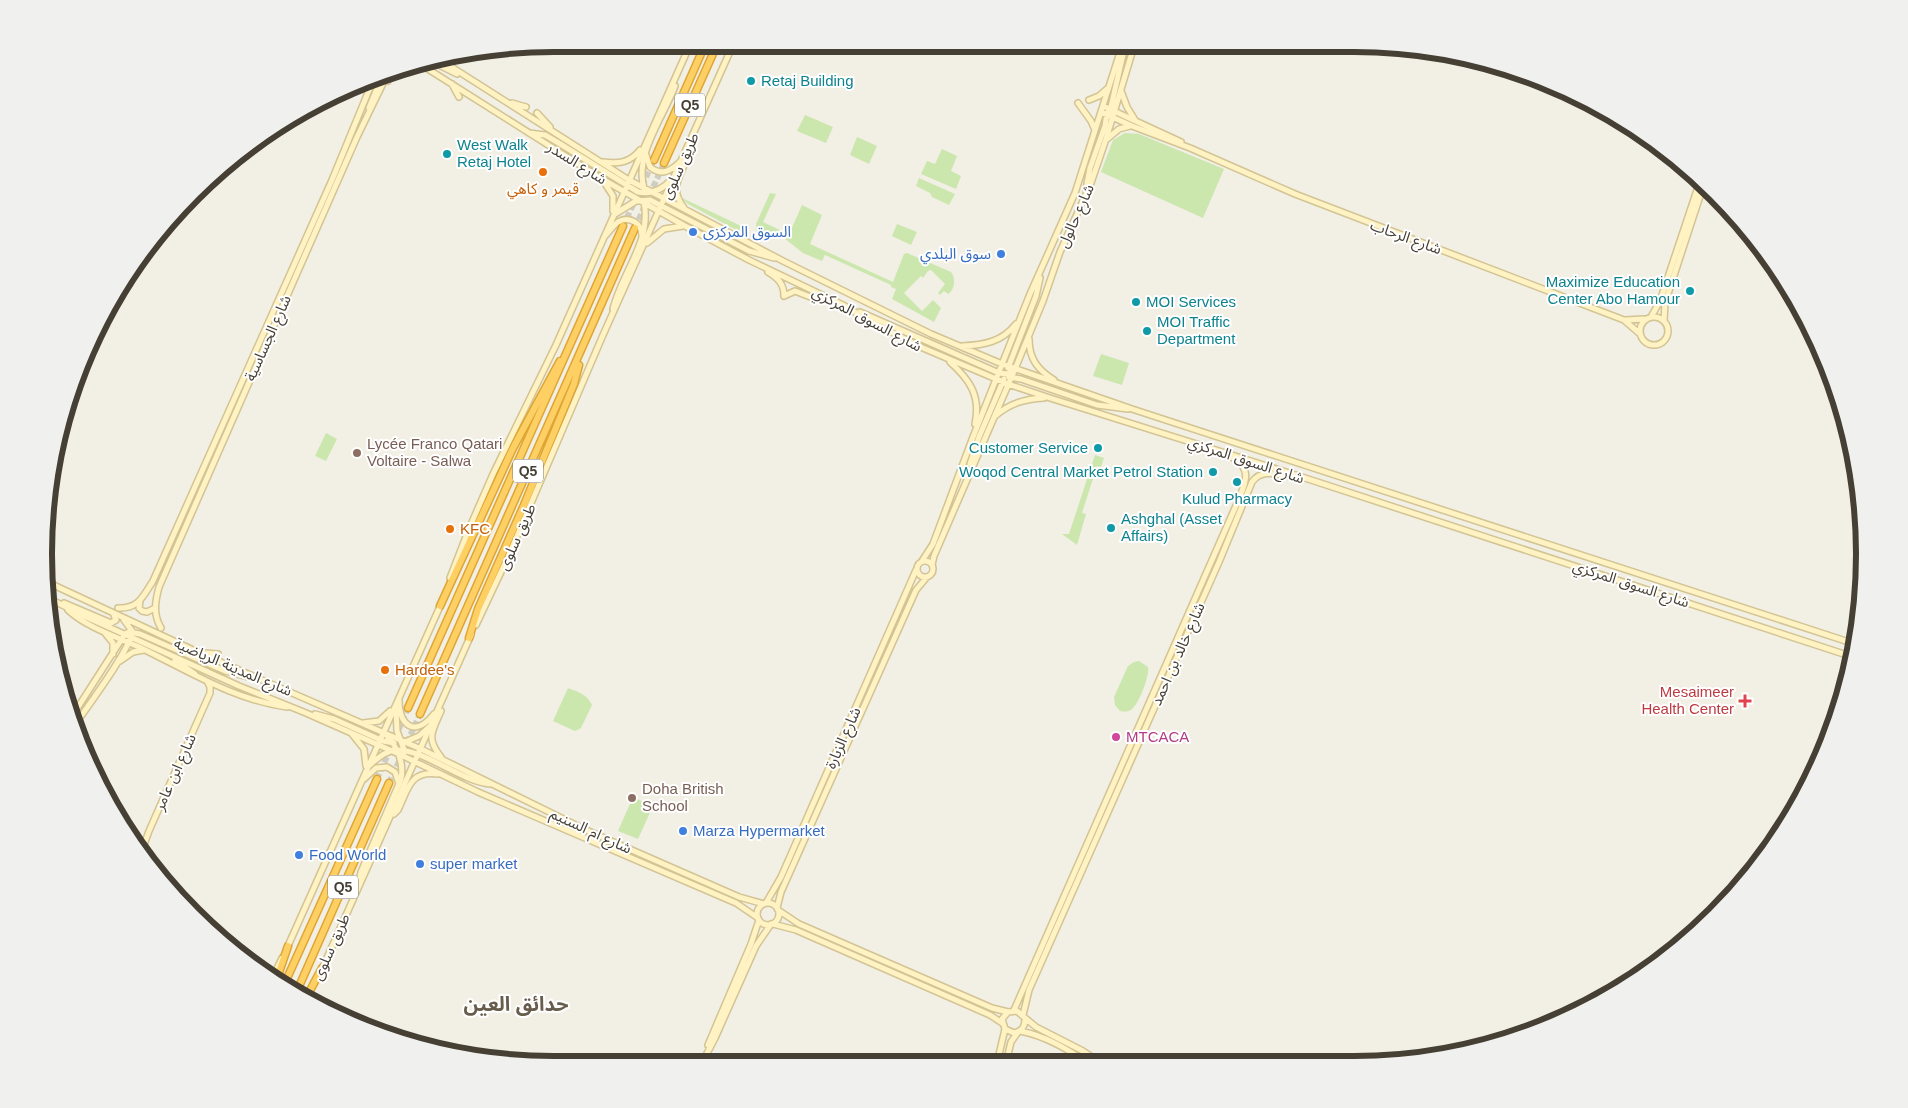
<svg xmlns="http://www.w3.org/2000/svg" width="1908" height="1108" font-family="Arial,'Noto Sans Arabic',sans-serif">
<rect width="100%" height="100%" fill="#f2efe5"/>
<path fill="#cbe7ad" d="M805 115 833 127 826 143 797 131Z
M1125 133 1139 134 1224 169 1203 218 1101 172 1113 140Z
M857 137 877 146 869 164 850 155Z
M942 149 957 156 951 171 961 176 956 189 921 174 927 161 935 164Z
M919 178 955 194 949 205 932 197 930 193 916 186Z
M770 193 776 194 763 222 786 233 788 229 791 230 802 205 822 215 810 244 893 282 904 254 907 253 951 272C956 278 955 290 948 294L944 291 940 295 938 293 945 284 931 270 928 271 923 278 921 276 904 293 922 311 933 300 941 308 934 322 892 299 896 289 891 287V285L825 255 822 261 803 253 784 238 757 231 756 224Z
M680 197 739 225 744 228 738 231 688 204Z
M897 224 917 232 911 245 892 236Z
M1101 354 1129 363 1122 385 1093 376Z
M326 433 337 439 326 461 315 456Z
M1095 455 1104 458 1101 467 1097 466 1082 513 1086 514 1077 545 1062 534H1069Z
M1139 661 1148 667C1150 675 1139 704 1132 709 1129 712 1125 712 1120 711L1115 705 1114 697 1128 666 1134 662Z
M568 688C578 692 587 694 592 705L581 728 575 731 553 721Z
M633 797 653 806 638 839 618 831Z"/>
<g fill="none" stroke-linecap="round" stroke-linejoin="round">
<path stroke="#cfccc2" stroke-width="6" stroke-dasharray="6 3" stroke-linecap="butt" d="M623 226 654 160
M635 228 664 163
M407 743 420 714
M377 779 408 708
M389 783 402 755"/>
<defs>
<path id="secondary" d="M439 59 629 180 783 261 931 334 1002 364 1135 410 1855 644
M431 61 457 74
M420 64 602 179 685 226 749 260 843 305 877 325 923 348 1008 384 1050 398 1305 478 1853 657
M388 81 396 69
M452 84 459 97
M1121 91 1127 107 1135 120
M1089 100 1099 96 1107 89
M512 103 526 107
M1078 103 1091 121 1095 130
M1103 106 1181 142
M369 108 383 74
M1110 111 1125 46
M1101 112 1132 126 1190 148 1295 194 1624 320 1639 333
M537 113 550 127
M529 133 545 135 557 142 638 192C652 195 663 189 672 179
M1107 139 1119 129 1130 126
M646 155 650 167C662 177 672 170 681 161
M603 162C618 164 630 163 640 150
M604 182 613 196V211
M644 188C634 155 664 116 675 86
M1086 189 1090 168 1105 126 1107 113
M684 208C670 189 678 180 686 161
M615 214 636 201 650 200 749 251 774 258
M606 235C610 230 614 225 618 222 630 215 642 224 642 236
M647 243 664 229 683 226
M768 272C778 278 784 284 784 296
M784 296 795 291 813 298 827 297
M613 309C622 272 652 241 644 202
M860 312 999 373 1007 374 1015 369
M1640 331a14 14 0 1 1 28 0a14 14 0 1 1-28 0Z
M1651 317 1660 301 1700 181
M1625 320 1644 319
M1664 321 1665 303 1704 184
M1029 339C1029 359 1038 370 1054 380
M962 346C984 345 1002 342 1016 324
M950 362C970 380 981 396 975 424
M1008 368 1036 296 1040 278
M1009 377 1021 379 1097 405 1128 409
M995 416C1010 403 1025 399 1044 398
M970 464 979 437 1004 379
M917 569a8 8 0 1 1 16 0a8 8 0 1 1-16 0Z
M922 561 933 544 973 437 1030 294 1075 193 1122 46
M932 565 934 556 1015 369 1043 301 1060 252 1091 183 1106 139 1134 46
M450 578 469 529 493 474 556 345 689 47
M47 582 193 650 421 749 586 830 739 897 764 904
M48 598 84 616 239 686 306 713 399 754 478 792 736 903 758 918
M140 601 139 608 142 611 147 612 155 608
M64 603 111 623 116 620 114 615
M118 608C139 609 143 596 153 581L332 180 374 78
M68 610C86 627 117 637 139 647 187 670 234 700 287 707
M476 625 508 557 603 335 732 47
M161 628C153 614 155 602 159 587L357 137 389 71
M105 633 113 643V654
M204 653 218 654
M175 660 195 674
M120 661 133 652 144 650
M399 698C398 726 415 738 434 714
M396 708 397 731 405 752
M315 714 334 719 383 741 394 743
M71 718 125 634 129 632 140 634 225 671 248 677
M363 723 379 721 390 711
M74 726C85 710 133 646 132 631L124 620
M352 734 364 749 366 766
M405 742 419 736 429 727
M441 757C425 738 433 730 441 711
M370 765C377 758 386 751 396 750 424 749 460 781 490 784
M364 779 376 768 387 767 395 772 399 784
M394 814 398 810C408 789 410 770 438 774
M141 853 149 831 210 693V687L208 683
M359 882 361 872 401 779C404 762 398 748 387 736
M766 903 781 877 916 570
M757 914a11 11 0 1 1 22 0a11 11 0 1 1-22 0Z
M777 908 781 892 916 590 927 577
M778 910 799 924 992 1008 1008 1012 1017 1011 1025 1018C1025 1027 1022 1031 1014 1033L1005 1029 1002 1019 1008 1012
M773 924 796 930 990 1015 1002 1023
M287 948 442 602
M322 969 471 635
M272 979 282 958
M1014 1010 1238 501C1245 484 1253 469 1233 458
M1023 1015 1029 990 1219 562 1252 482C1263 467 1280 476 1294 477
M1025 1018 1036 1027 1083 1051 1101 1063
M1020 1031C1046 1036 1067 1049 1088 1063
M708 1045 751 944 759 920
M702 1063 715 1038 756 946 771 924
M997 1063 1005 1029
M1006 1063 1011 1042 1018 1032"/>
<path id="highway" d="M654 160 704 47
M664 163 716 47
M440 606 513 448 560 361
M469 638 478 609 524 505 574 384 579 365
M408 708 623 226
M420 714 635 228
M276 981 288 946
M284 985 377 779
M297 991 389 783
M307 996 322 968"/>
</defs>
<use href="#secondary" stroke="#d3c494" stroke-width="8"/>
<use href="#highway" stroke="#dea534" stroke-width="9"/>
<use href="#secondary" stroke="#fff2c3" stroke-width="5"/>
<use href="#highway" stroke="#fed064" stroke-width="6"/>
</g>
<g fill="#0f9aa8" stroke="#fff" stroke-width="2">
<circle cx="751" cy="81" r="5"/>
<circle cx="447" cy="154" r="5"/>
<circle cx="1690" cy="291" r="5"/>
<circle cx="1136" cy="302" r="5"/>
<circle cx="1147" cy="331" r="5"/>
<circle cx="1098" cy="448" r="5"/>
<circle cx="1213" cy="472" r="5"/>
<circle cx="1237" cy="482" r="5"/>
<circle cx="1111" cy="528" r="5"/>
</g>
<g fill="#e8710a" stroke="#fff" stroke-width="2">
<circle cx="543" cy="172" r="5"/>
<circle cx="450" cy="529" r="5"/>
<circle cx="385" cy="670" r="5"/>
</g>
<g fill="#3f7fe0" stroke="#fff" stroke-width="2">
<circle cx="693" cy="232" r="5"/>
<circle cx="1001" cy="254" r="5"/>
<circle cx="683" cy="831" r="5"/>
<circle cx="299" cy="855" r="5"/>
<circle cx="420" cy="864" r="5"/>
</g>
<g fill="#8d6e63" stroke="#fff" stroke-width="2">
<circle cx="357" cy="453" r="5"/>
<circle cx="632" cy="798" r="5"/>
</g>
<path fill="#e0444e" stroke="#fff" stroke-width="2" d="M1742.5 693.5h5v5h5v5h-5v5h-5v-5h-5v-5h5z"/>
<circle fill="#d1479c" stroke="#fff" stroke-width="2" cx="1116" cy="737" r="5"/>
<g text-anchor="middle" stroke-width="4" stroke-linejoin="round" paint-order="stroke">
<g fill="#fff" stroke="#7d7971" stroke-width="1">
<rect x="675" y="93.5" width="30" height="23" rx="4"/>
<rect x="513" y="459.5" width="30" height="23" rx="4"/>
<rect x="328" y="875.5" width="30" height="23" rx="4"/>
</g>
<g font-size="14" font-weight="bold" fill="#453f34">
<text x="690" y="110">Q5</text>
<text x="528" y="476">Q5</text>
<text x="343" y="892">Q5</text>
</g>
<g font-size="15" fill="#0d838f" stroke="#fff" text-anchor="start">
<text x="761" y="86">Retaj Building</text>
<text x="457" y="150">West Walk<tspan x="457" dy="17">Retaj Hotel</tspan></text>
<text x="1680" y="287" text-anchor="end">Maximize Education<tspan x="1680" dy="17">Center Abo Hamour</tspan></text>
<text x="1146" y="307">MOI Services</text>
<text x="1157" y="327">MOI Traffic<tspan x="1157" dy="17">Department</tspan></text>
<text x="1088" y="453" text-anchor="end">Customer Service</text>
<text x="1203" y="477" text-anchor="end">Woqod Central Market Petrol Station</text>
<text x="1237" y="504" text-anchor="middle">Kulud Pharmacy</text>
<text x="1121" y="524">Ashghal (Asset<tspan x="1121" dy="17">Affairs)</tspan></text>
</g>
<g font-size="15" fill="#453f34" stroke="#fff">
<text transform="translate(577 163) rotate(32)" y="5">شارع السدر</text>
<text transform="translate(680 166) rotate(-66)" y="5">طريق سلوى</text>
<text transform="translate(1076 216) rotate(-66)" y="5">شارع حالول</text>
<text transform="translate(1406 237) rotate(20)" y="5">شارع الرحاب</text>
<text transform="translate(867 319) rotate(28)" y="5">شارع السوق المركزي</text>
<text transform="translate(268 338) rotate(-66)" y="5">شارع الجساسية</text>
<text transform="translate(1246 460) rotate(18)" y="5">شارع السوق المركزي</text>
<text transform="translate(517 537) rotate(-66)" y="5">طريق سلوى</text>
<text transform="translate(1631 584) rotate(18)" y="5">شارع السوق المركزي</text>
<text transform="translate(1178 654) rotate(-66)" y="5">شارع خالد بن احمد</text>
<text transform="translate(233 667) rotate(23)" y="5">شارع المدينة الرياضية</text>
<text transform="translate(843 738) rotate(-66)" y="5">شارع الزبارة</text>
<text transform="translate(175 772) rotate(-66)" y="5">شارع ابن عامر</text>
<text transform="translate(591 831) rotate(25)" y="5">شارع ام السنيم</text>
<text transform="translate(331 947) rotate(-66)" y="5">طريق سلوى</text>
</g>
<g font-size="15" fill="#c56008" stroke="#fff" text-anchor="start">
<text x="543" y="194" text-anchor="middle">قيمر و كاهي</text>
<text x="460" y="534">KFC</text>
<text x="395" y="675">Hardee's</text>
</g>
<g font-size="15" fill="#366cbe" stroke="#fff" text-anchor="start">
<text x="703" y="237">السوق المركزى</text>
<text x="991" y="259" text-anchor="end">سوق البلدي</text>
<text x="693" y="836">Marza Hypermarket</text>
<text x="309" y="860">Food World</text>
<text x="430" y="869">super market</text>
</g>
<g font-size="15" fill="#785e54" stroke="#fff" text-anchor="start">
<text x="367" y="449">Lycée Franco Qatari<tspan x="367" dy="17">Voltaire - Salwa</tspan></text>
<text x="642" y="794">Doha British<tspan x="642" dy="17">School</tspan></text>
</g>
<g font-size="15" fill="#be3a42" stroke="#fff" text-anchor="end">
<text x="1734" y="697">Mesaimeer<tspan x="1734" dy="17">Health Center</tspan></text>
</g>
<g font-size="15" fill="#b23c85" stroke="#fff" text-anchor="start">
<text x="1126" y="742">MTCACA</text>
</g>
<g font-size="20" font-weight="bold" fill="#685d4c" stroke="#fff">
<text x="516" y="1011">حدائق العين</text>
</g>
</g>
<path d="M0 0H1908V1108H0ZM554 52H1354A502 502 0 0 1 1856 554V554A502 502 0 0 1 1354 1056H554A502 502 0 0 1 52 554V554A502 502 0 0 1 554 52Z" fill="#f0f0ef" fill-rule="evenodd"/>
<path fill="none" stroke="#453f34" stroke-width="6" d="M554 52H1354A502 502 0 0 1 1856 554V554A502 502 0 0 1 1354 1056H554A502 502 0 0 1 52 554V554A502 502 0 0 1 554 52Z"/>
</svg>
